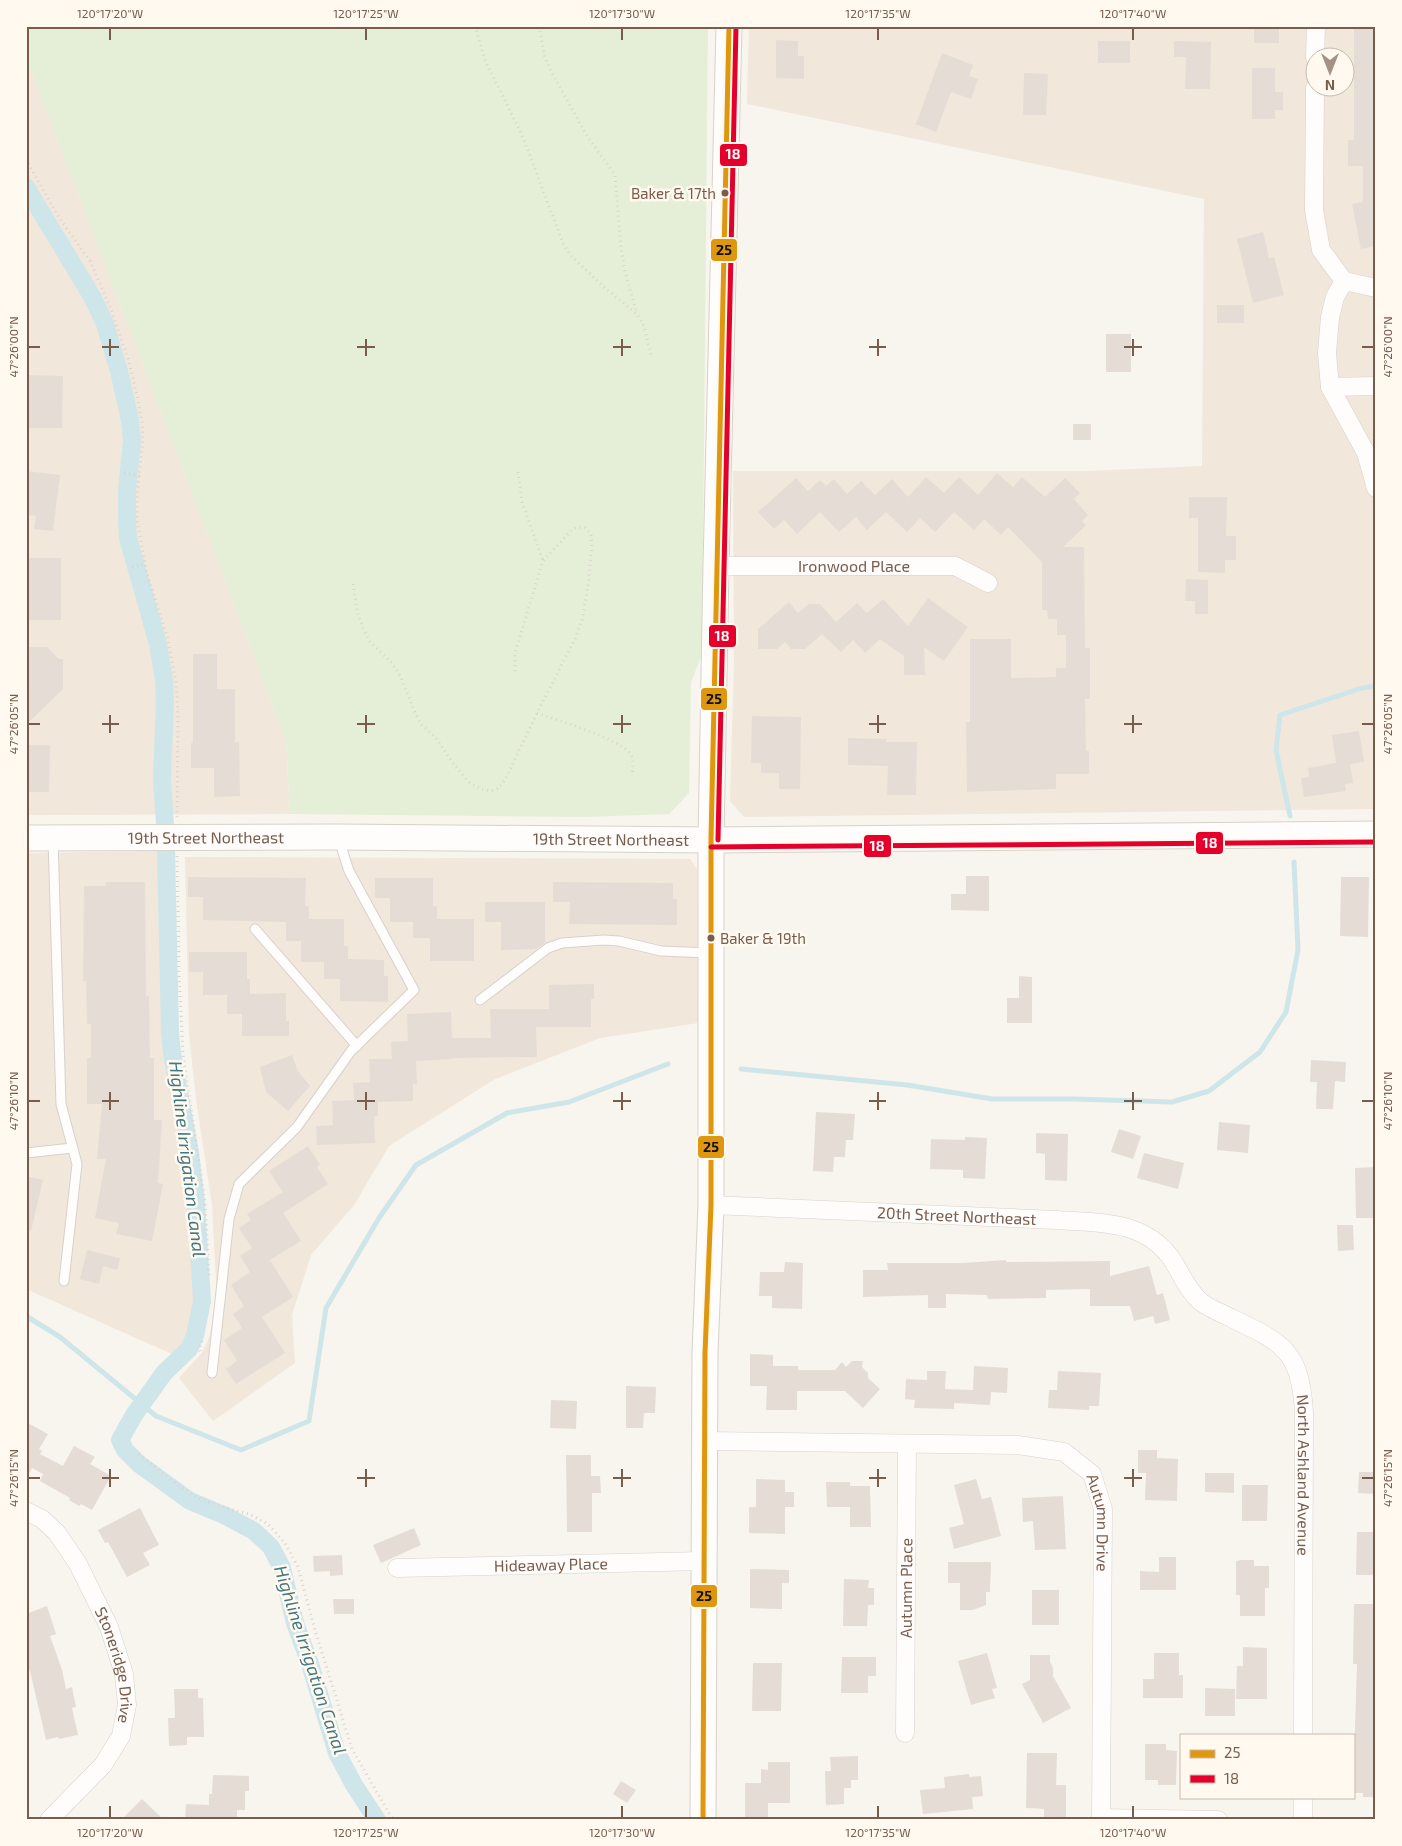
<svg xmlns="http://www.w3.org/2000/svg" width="1402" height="1846" font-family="'Exo 2',sans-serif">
<rect width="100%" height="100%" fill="#f8f4ee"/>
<path fill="#f1e7db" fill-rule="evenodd" d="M749 26H1376V809L744 817 730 801 734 661 733 471H1088L1202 466 1204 199 747 104ZM1314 58H1344V88H1314Z
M26 57 286 741 290 814 26 815Z
M160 851 166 1056 190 1203 196 1301 190 1332 185 1342 172 1354 26 1289V853Z
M185 857 690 859 697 869 698 1023 600 1038 495 1079 389 1146 354 1205 311 1255 292 1315 295 1363 213 1421 179 1378 201 1354 209 1338 217 1300 212 1205 196 1099 189 1034Z"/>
<path fill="#e5efd8" d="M26 26H708L702 655 691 682 689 793 669 814 587 817 290 814 286 741 26 57Z"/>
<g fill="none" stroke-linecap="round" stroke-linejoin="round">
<path stroke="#cee6e9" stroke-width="5" d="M1290 816 1276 750 1280 715 1362 688 1376 686
M741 1069 907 1085 992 1099H1074L1172 1102 1209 1091 1260 1052 1286 1012 1298 950 1294 862
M26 1316 60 1337 156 1416 241 1450 309 1421 326 1308 379 1218 416 1165 507 1113 569 1102 668 1064"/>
<path stroke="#cee6e9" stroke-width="18" d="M26 187 93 298 105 324 119 371 130 420 132 441 127 490V518L128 538 158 644 164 679 165 702 162 779 165 824
M166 850 170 1032 172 1053 190 1153 196 1203 202 1301 195 1336 189 1349 164 1373 134 1415 120 1440 125 1450 139 1464 190 1501 224 1515 254 1531 271 1547 282 1568 295 1623 310 1664 337 1753 354 1785 377 1820"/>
</g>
<path fill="#e5ddd5" d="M1254 26H1279V43H1254Z
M1354 26H1376V246L1361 249 1352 204 1363 202V166H1348V140H1354Z
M776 40 798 41V56H804V79L776 78Z
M1098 41H1130V63H1098Z
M1174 41 1211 42 1210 89H1185L1186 57H1174Z
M942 53 973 65 969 76 978 79 971 99 951 92 936 132 916 124Z
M1252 68H1275V92H1283V110H1275V119H1252Z
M1024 73 1048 74 1046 115H1023Z
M1263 232 1269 258 1274 257 1284 295 1253 303 1237 239Z
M1217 305H1244V323H1217Z
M1106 334H1131V372H1106Z
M26 375 63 376 62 428H26Z
M1073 424H1091V440H1073Z
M26 471 60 475 53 531 34 529 36 516 26 515 29 492H26Z
M997 473 1013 487 1022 477 1045 497 1065 478 1080 493 1074 499 1088 515 1082 521 1086 525 1063 547H1084L1085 648H1090V699H1085L1086 751H1089V774H1056V789L967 792 966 722H970V639H1011V678L1056 677V668H1066V635H1057V619H1048L1047 610H1042V562L1008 527 1001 535 984 519 974 530 954 512 935 532 920 518 907 532 886 512 867 530 856 517 839 532 820 512 797 534 784 520 774 529 758 512 796 478 808 491 820 480 826 486 834 479 847 494 861 481 875 495 892 479 908 497 926 477 944 493 959 477 978 495Z
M1189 497H1227L1226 536H1236V560H1225V573L1198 572V518H1189Z
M26 558H61V620H26Z
M1186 579 1208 580V614H1195V601H1185Z
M928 598 968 627 944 661 924 647 925 675H904V656L880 639 865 653 853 640 841 652 822 634 805 649H791L785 642 777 649H758V629L789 602 798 613 809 604H820L836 622 857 603 867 613 883 599 908 626Z
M26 647H47L59 659H63V689L26 725Z
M193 654H217V689H235V743L239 742 240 796 214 797V768H191V743H193Z
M752 716 801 717 800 789H779V773H761V763H751Z
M1359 731 1364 762 1350 764 1353 783 1345 784 1346 791 1304 797 1301 778 1309 777 1308 768 1336 763 1332 735Z
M848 738 886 739V742H917L916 795H887L888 766 848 765Z
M26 745H50L49 792H26Z
M966 876H989V911L951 910V894H966Z
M188 877 306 878 305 906H309V919H344V946H348V959L384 960V976H388V1002L340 1001V979H324V962H301V941H286V922L203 920V897H188Z
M1341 877H1369L1368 937 1340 936Z
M375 878H433V906H437V919H474V961H430V938H413V922H390V898H375Z
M106 882H145L146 996H149L150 1058H154V1120H162L158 1183 163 1184 152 1241 116 1234 119 1223 95 1218 106 1159H97L102 1104H87V1058H91V1024H87L86 981H83L84 886H106Z
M553 882 673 883V899H677V925L569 924 570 902H553Z
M485 902H545V943L536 949 501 950V922H485Z
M189 952H247V979H250V994L286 993V1021H289V1036H242V1014H227V995H203V972H189Z
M1019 976 1032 977V1023H1007V998H1019Z
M594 984V999H591V1027H536L537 1057 453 1058V1059L416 1061 417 1084H413V1101L378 1102V1116H374L375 1143 317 1145 316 1126 333 1125 332 1101 354 1100 353 1083 370 1082 369 1059H392L391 1042 408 1041 407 1014 451 1012 452 1038H491L490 1009H549V985Z
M292 1055 298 1071 310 1086 288 1111 266 1092 260 1067Z
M1311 1060 1346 1062 1345 1082 1335 1081 1333 1109H1316L1317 1082H1310Z
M816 1112 855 1114 853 1140H846L845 1157H834L833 1172 813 1171Z
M1219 1122 1250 1125 1248 1153 1217 1150Z
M1119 1129 1141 1136 1133 1159 1111 1152Z
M1036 1133 1068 1134 1067 1181 1045 1180V1154L1036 1153Z
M965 1137 987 1138 985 1179 963 1178V1170L930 1169 931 1139 965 1140Z
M308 1146 320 1165 317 1167 328 1184 283 1213 301 1241 270 1260 293 1297 262 1317 285 1353 236 1384 226 1369 237 1361 224 1340 242 1328 233 1314 244 1306 231 1285 250 1272 240 1256 252 1248 239 1228 251 1220 247 1214 283 1192 269 1171Z
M1144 1153 1184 1163 1178 1189 1137 1178Z
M1376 1167V1218H1356L1355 1168Z
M26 1176 43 1180 31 1231 26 1230Z
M1337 1225H1353L1354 1250 1338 1251Z
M87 1250 120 1258 117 1270 103 1266 99 1284 80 1279Z
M1006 1260V1262L1110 1261V1276L1149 1266 1157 1295 1163 1293 1170 1320 1155 1324 1153 1316 1134 1321 1130 1306H1090V1289L1046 1290V1298L988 1299 987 1295 946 1294V1308H928V1295L863 1297V1270H888L887 1263H962Z
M785 1262 803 1263 802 1309 772 1308V1296H759L760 1272H784Z
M750 1354 773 1355V1366H798V1370H835L842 1362 846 1367 852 1361H863L862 1367 868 1373V1378L880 1389 863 1408 845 1391H797V1410H766L767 1386H750Z
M974 1366 1008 1368 1007 1393 991 1392 990 1405 954 1403V1409L914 1408 915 1400 905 1399 906 1379 927 1380V1371H946L945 1389 973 1390Z
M1058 1371 1101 1373 1099 1406H1089V1410L1048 1408 1049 1390H1057Z
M626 1386 656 1387 655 1413H644L643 1428H626Z
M551 1400 577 1401 576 1429 550 1428Z
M26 1422 48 1434 39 1449 42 1451 40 1454 63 1466 74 1446 95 1457 90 1464 111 1476 92 1510 81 1504 79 1506 69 1500 70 1498 40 1481 43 1474 32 1468 26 1479Z
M1138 1450H1157V1458L1178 1459 1177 1501 1145 1500 1146 1473H1138Z
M566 1455H591V1476H600L601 1493H592V1532H567Z
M1359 1472H1376V1494L1358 1493Z
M1205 1473H1234V1493L1205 1492Z
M756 1479 785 1480V1492H794V1507H785V1534L749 1533V1507H756Z
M976 1479 982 1499 991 1497 1001 1536 954 1549 949 1528 964 1524 954 1485Z
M826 1482H850V1486H870L871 1527H850V1507H827Z
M1242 1485H1268L1267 1521H1242Z
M1063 1496 1066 1549 1035 1550 1033 1521 1023 1522 1022 1498Z
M140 1508 159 1545 143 1553 150 1565 127 1577 108 1542 105 1543 98 1530Z
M414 1528 421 1545 381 1563 373 1545Z
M1357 1532H1376V1575H1356Z
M342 1555 343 1575 330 1576V1571L314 1572 313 1556Z
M1159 1557H1176V1590H1140V1571L1159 1572Z
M1241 1560H1254V1566H1269V1588H1265V1616H1240V1595H1236V1561Z
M948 1562H991L990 1592H986V1605L973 1610H960V1583H948Z
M750 1569 789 1570V1583H782V1609L750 1608Z
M844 1579 869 1580 868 1588H874V1605H868L867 1626H843Z
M1032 1590H1059V1625H1032Z
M333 1599H354V1614H334Z
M1354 1604H1376V1797H1363V1793H1353L1357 1664H1353Z
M47 1606 56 1634 50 1636 62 1670 66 1689 72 1687 76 1707 72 1708 78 1735 59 1739 58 1737 46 1740 31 1675 26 1660V1614Z
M1243 1647 1267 1648V1699H1236L1237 1666H1243Z
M987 1653 997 1688 992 1689 995 1698 971 1705 958 1661Z
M1154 1653H1179V1675H1183V1698H1143V1679H1154Z
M1030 1655H1050V1662L1053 1668V1676L1071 1708 1043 1723 1022 1684 1030 1680Z
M842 1657H876V1676H868V1693H841Z
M753 1663H782L781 1711H752Z
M1205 1688 1235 1689V1716H1205Z
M174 1689H198V1698H203L204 1737H187V1745L169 1746 168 1718H175Z
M1145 1744H1166V1750L1177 1751 1176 1785H1158V1780H1145Z
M1027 1753H1057L1056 1785H1066V1820L1044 1819V1809L1026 1808Z
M858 1756V1780H851V1788H844V1804L826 1805 825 1771H831L830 1757Z
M768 1762H790V1803H768V1819H745V1783H761V1769L768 1770Z
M969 1774V1777L981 1776 983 1796 972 1797 973 1809 923 1814 920 1790 945 1788 944 1777Z
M213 1775 249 1776V1791H245V1810H237V1820H185L186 1804 209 1805V1794H212Z
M621 1781 636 1790 627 1803 613 1794Z
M142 1799 164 1820H121Z"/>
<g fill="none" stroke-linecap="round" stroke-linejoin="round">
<defs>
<path id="lane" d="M53 839 61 1104 77 1164 64 1281
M255 929 357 1046
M480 1000 548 948 562 943 604 940 619 941 661 951 710 953
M26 1153 72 1148
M212 1373 229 1219 239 1184 297 1127 351 1051 414 990 349 871 339 840"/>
<g id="street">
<path d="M1315 58 1316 26"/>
<path d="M1315 88 1314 210 1321 250 1344 281 1376 288"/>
<path d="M1344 281 1335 297 1330 317 1327 353 1330 387 1366 453 1376 488"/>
<path d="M1330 387 1376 386"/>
<path id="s1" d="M716 566H955L988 583"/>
<path id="s2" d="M711 1205 1057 1220C1099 1223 1144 1220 1171 1258 1181 1273 1187 1290 1201 1302 1210 1309 1222 1313 1231 1318 1284 1343 1300 1351 1304 1412L1303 1735"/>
<path id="s3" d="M705 1441 1018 1445 1064 1452 1092 1474 1103 1509 1101 1818 1218 1820"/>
<path id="s4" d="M26 1511 42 1519 57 1533 78 1564 109 1627 124 1674 127 1705 121 1736 103 1765 49 1820"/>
<path id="s5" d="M397 1568 704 1561"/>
<path id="s6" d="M905 1733 907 1444"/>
<path d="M1303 1820V1797"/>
</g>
<g id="secondary">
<path id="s7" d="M26 838 338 837 711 840 1376 834"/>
<path d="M703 1820 705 1353 711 1205V840L716 566 729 26"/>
</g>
</defs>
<use href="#lane" stroke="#d7d1cc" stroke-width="11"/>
<use href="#street" stroke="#d7d1cc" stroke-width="19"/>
<use href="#secondary" stroke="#d8d1ca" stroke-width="27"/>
<path stroke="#dad3ce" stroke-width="3" stroke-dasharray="1 4" stroke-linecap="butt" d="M475 26 485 60 522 135 563 243 570 255 604 287 637 314 644 326 652 358
M539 26 545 58 552 73 587 136 615 175 621 247 625 272 637 313
M26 159 57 215 90 261 110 307 128 358 137 396 142 422 143 439 137 496V520L147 574 168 639 176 682 178 715 177 820
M518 472 522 502 543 561
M124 473 140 476
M132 567 145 564
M353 584 358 615 369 641 392 663 401 677 415 713 422 725 436 738 455 766 469 782 481 789 491 791 499 788 506 778 537 713 575 639 582 620 588 586 592 544 591 534 585 528 577 527 571 531 543 561 515 653V674
M537 713C554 719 624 740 631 755 634 761 633 768 632 774
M177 856 179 971 183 1055 205 1203 209 1278
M202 1341 199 1349 202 1355
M139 1454 174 1482 194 1496 222 1507 249 1514 268 1524 285 1543 298 1567 315 1630 352 1749 393 1820"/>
<use href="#lane" stroke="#fefdfc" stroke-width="9"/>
<use href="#street" stroke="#fefdfc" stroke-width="18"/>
<use href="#secondary" stroke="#fefdfc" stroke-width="25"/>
<defs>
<path id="bus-1" d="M703 1820 705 1353 711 1205V840L729 26"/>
<path id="bus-2" d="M718 840 736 26
M711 847 1376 842"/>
</defs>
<use href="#bus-1" stroke="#fff9ef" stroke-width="9"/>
<use href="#bus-2" stroke="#fff9ef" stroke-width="9"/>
<use href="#bus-1" stroke="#de970f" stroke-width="5"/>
<use href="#bus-2" stroke="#e4002b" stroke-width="5"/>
</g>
<path fill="none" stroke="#785c4c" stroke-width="2" d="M110 28V40M366 28V40M622 28V40M878 28V40M1133 28V40M110 339V356M366 339V356M622 339V356M878 339V356M1133 339V356M28 347H40M102 347H119M357 347H375M613 347H631M869 347H886M1124 347H1142M1362 347H1374M110 715V733M366 715V733M622 715V733M878 715V733M1133 715V733M28 724H40M102 724H119M357 724H375M613 724H631M869 724H886M1124 724H1142M1362 724H1374M110 1092V1110M366 1092V1110M622 1092V1110M878 1092V1110M1133 1092V1110M28 1101H40M102 1101H119M357 1101H375M613 1101H631M869 1101H886M1124 1101H1142M1362 1101H1374M110 1469V1487M366 1469V1487M622 1469V1487M878 1469V1487M1133 1469V1487M28 1478H40M102 1478H119M357 1478H375M613 1478H631M869 1478H886M1124 1478H1142M1362 1478H1374M110 1806V1818M366 1806V1818M622 1806V1818M878 1806V1818M1133 1806V1818"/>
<g fill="#785c4c" stroke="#fff9ef" stroke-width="2">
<circle cx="725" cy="193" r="4.5"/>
<circle cx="711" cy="938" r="4.5"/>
</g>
<g text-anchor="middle" stroke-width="5" stroke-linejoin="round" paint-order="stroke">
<g font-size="15" fill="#785c4c" stroke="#fff9ef" text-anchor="end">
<text x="716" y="199">Baker &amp; 17th</text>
<text x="720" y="944" text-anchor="start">Baker &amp; 19th</text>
</g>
<g font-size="16" fill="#785c4c" stroke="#fff9ef">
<text dy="6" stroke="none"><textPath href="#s1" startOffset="138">Ironwood Place</textPath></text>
<text dy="6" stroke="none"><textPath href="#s7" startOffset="180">19th Street Northeast</textPath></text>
<text dy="6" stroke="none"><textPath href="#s7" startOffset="585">19th Street Northeast</textPath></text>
<text dy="6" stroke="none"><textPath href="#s2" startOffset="246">20th Street Northeast</textPath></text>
<text dy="6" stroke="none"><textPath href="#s2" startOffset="751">North Ashland Avenue</textPath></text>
<text dy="6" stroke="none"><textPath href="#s3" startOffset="445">Autumn Drive</textPath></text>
<text dy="6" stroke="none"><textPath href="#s5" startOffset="154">Hideaway Place</textPath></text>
<text dy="6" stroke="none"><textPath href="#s6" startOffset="145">Autumn Place</textPath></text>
<text dy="6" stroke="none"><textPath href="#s4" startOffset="185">Stoneridge Drive</textPath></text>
</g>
<g font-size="18" font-style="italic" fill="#427883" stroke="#fff9ef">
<text transform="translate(187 1159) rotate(83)" y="6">Highline Irrigation Canal</text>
<text transform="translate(310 1660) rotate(72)" y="6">Highline Irrigation Canal</text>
</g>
</g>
<g stroke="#fff9ef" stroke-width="2">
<rect x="719" y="143" width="29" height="24" rx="5" fill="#e4002b"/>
<rect x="710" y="238" width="28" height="24" rx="5" fill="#de970f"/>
<rect x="708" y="624" width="29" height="24" rx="5" fill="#e4002b"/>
<rect x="700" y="687" width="28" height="24" rx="5" fill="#de970f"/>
<rect x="1195" y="831" width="29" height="24" rx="5" fill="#e4002b"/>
<rect x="863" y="834" width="29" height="24" rx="5" fill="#e4002b"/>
<rect x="697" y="1135" width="28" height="24" rx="5" fill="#de970f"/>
<rect x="690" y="1584" width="28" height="24" rx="5" fill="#de970f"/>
</g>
<g font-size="14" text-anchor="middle" font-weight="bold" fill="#fff">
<text x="733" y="159">18</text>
<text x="722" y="641">18</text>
<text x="1210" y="848">18</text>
<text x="877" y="851">18</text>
</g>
<g font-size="14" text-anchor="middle" font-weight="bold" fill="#111">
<text x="724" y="255">25</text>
<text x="714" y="704">25</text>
<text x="711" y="1152">25</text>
<text x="704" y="1601">25</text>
</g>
<rect width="1402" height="1846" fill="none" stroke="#fff9ef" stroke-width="55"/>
<rect x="1180" y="1734" width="175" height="65" fill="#fff9ef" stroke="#c9baae"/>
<rect x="1190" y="1750" width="25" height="8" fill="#de970f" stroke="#c9baae"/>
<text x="1224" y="1758" font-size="15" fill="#785c4c">25</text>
<rect x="1190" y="1775" width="25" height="8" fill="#e4002b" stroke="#c9baae"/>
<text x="1224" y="1784" font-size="15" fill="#785c4c">18</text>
<g transform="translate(1330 72) rotate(180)"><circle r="24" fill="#fff9ef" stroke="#c9baae"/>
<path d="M0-4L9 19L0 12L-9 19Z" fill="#a59185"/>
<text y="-8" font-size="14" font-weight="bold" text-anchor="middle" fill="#785c4c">N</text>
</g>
<rect x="28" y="28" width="1346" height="1790" fill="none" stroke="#785c4c" stroke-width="2"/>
<g font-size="12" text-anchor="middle" fill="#785c4c">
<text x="110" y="18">120°17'20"W</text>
<text x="366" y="18">120°17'25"W</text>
<text x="622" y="18">120°17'30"W</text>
<text x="878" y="18">120°17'35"W</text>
<text x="1133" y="18">120°17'40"W</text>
<text transform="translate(1388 347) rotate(-90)" y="4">47°26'00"N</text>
<text transform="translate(14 347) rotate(-90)" y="4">47°26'00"N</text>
<text transform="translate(1388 724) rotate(-90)" y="4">47°26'05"N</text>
<text transform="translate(14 724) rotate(-90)" y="4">47°26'05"N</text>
<text transform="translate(1388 1101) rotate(-90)" y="4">47°26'10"N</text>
<text transform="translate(14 1101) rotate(-90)" y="4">47°26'10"N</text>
<text transform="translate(1388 1478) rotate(-90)" y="4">47°26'15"N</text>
<text transform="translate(14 1478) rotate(-90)" y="4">47°26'15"N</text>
<text x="110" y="1837">120°17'20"W</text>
<text x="366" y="1837">120°17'25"W</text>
<text x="622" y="1837">120°17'30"W</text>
<text x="878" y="1837">120°17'35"W</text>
<text x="1133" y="1837">120°17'40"W</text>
</g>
</svg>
